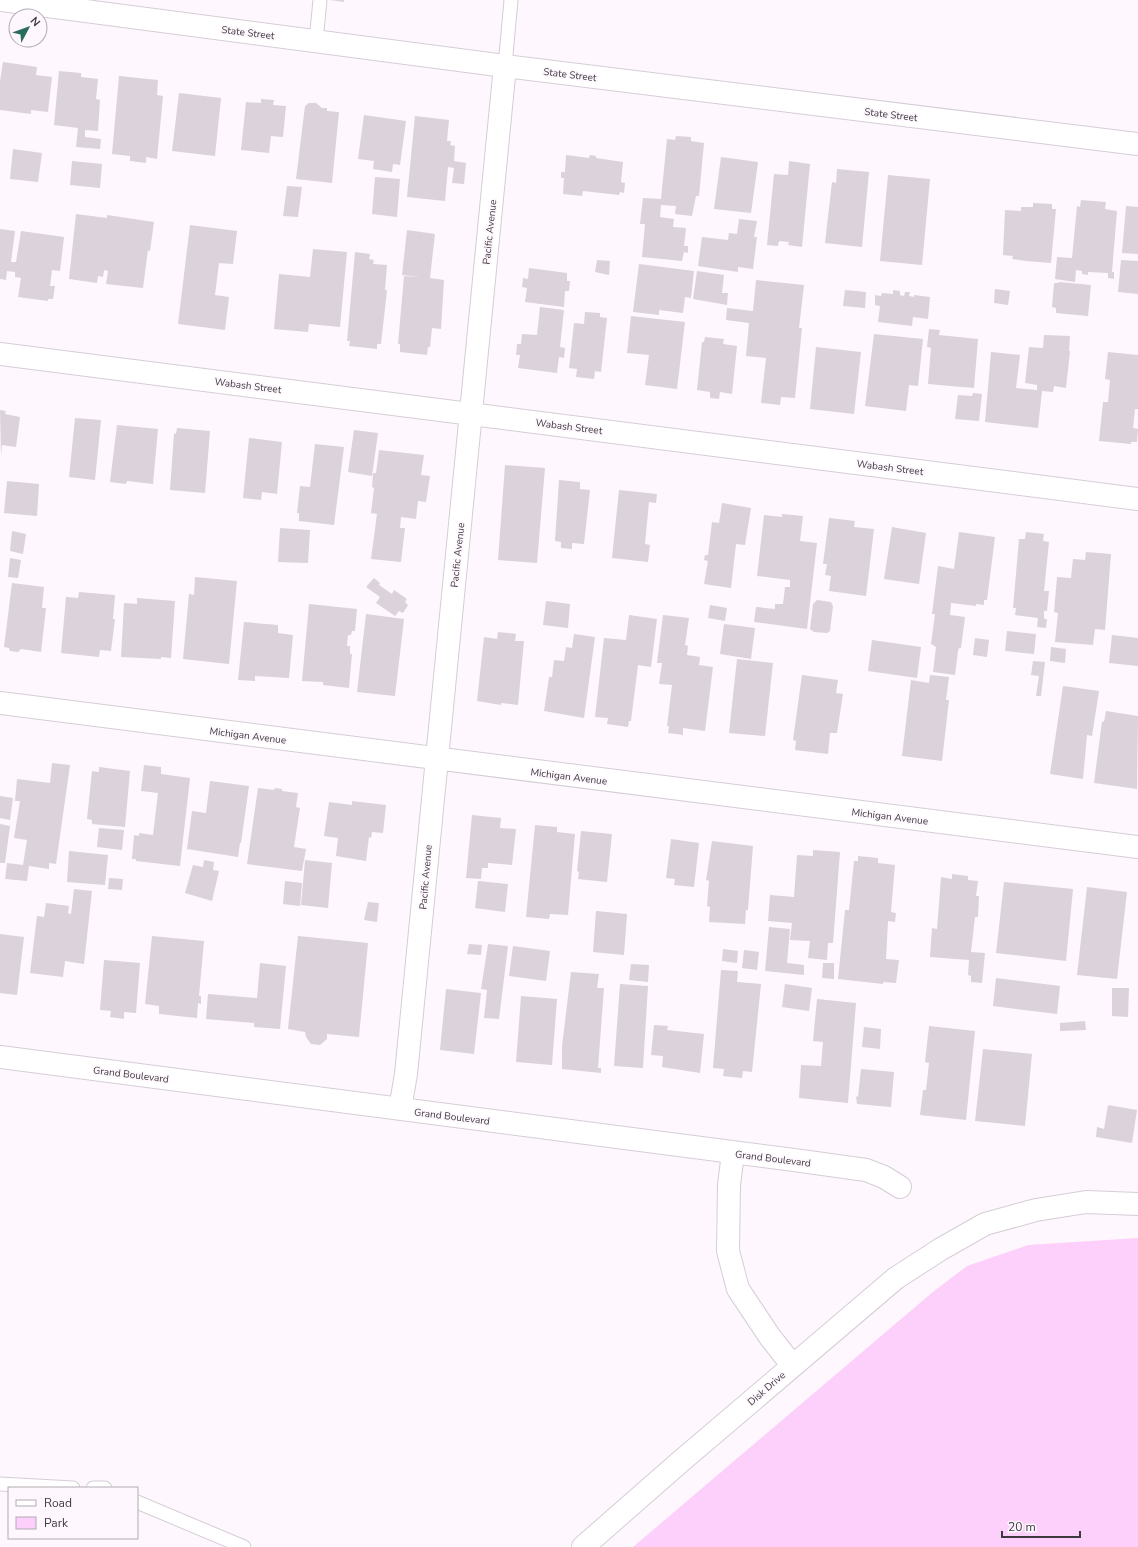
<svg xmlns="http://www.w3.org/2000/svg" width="1138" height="1547" font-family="'Nunito Sans',sans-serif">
<rect width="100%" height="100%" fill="#fef7fe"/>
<path fill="#fdcffb" d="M1138 1238V1547H633L934 1291 967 1266 1028 1245Z"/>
<path fill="#dbd2db" d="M330 0H344V2Z
M3 62 37 67 36 75 52 77 48 112 31 110V114L0 110V81Z
M59 71 81 73V77L98 79 96 99 100 100 98 131 85 130V137L101 139 100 149 76 147 78 128 54 125Z
M119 76 158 80 157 95 163 96 157 159 146 157V163L130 161V156L112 154Z
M179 93 221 98 215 156 172 151Z
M261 99 274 100 273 105 286 106 283 137 271 136 269 153 241 150 246 102 261 103Z
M309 103H316L322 108H327V111L339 112 332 183 296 179 305 106Z
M364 115 406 121 400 165 393 164 392 172 373 169 374 161 358 159Z
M415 116 449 120 447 141H451L450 145 455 146 454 161 466 163 464 184 452 183 454 168 448 167 445 201 407 197Z
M676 136 691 137V141L704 143 699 196H696L692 216 675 214 676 206 661 205 660 217 674 219 673 227 686 228 684 246H688V253L684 252 682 261 642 257 645 224H640L643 198 661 199 667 139 675 140Z
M13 149 42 153 38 182 10 179Z
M566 155 589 158 590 155 596 156V158L623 162 621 182 625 183 624 193 620 192 619 195 583 191 582 196 563 194 564 178H561V172H565Z
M721 157 758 162 751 213 714 209Z
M72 161 102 164 100 188 70 185Z
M789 161 810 164 802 247 788 245 789 242 779 241 778 246 767 245 774 174 788 175Z
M837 169 869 172 862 247 825 243 832 182 836 183Z
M888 175 930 179 922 265 880 261Z
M375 177 400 179 397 217 372 214Z
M287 186 302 187 298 217 283 216Z
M1081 200 1106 202 1105 209 1117 211 1112 272H1114V279L1108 278V273L1088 272V275L1082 274V271L1076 270 1075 282 1055 279 1057 257 1072 258 1077 206 1080 207Z
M1033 203 1052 204V209H1056L1051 263 1026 261 1012 259 1013 256 1003 255 1005 210 1021 211V207H1033Z
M1126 206 1138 207V254L1122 253Z
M76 214 107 218V215L154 222 150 251 148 250 143 288 106 284 108 271 104 270 103 277 98 276 97 283 69 279Z
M739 219 757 221 754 237H757L753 269 738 267V272L698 266 702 237 728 240 729 233 737 234Z
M190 225 237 231 233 264 219 263 215 295 229 297 225 330 178 324Z
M0 229 15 231 11 262H16L21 231 64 237 60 271 52 270 50 286H55L53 299H48V301L18 297 21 278 15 277V272L7 271 6 280 0 279Z
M407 230 435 234 430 278 444 280 441 329 432 328 430 347H428L427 355 400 352V344H398L404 276 421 277 402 275Z
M313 249 347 252 340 327 309 324 308 332 274 329 279 274 310 277Z
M355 252 370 254 369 259 374 260 373 264 387 265 385 290H387L381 344H377V349L349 346 350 341H347Z
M597 260 610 261 609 275 595 272Z
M1121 260 1138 261V294L1118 292Z
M639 264 694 271 691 298 685 297 683 313 659 310V315L633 312Z
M529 268 567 273V281H570L569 291H565L564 307 525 302 527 288 522 287 523 278 528 279Z
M697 271 724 275 722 293H728L727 305 693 299Z
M756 280 804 285 799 328H802L795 398 781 397 780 405 761 403 766 358 746 356 749 323 726 320 727 308 753 311Z
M1059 282 1091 285 1088 316 1056 313V308L1052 307 1054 283H1058Z
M995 289 1010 291 1008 305 994 303Z
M845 290 866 292 865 308 843 306Z
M893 290 900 291V295L904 296 905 292H910L909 296 914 297V295L930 297 928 319 913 317 912 326 878 322 880 306 875 305V295L881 296 882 293 893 294Z
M540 307 564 310 560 347 565 348 564 358 559 357 557 373 518 368 520 355H516L517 344H521L522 334 537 335Z
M585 312 600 313V317L607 318 601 372 595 371 594 379 576 377 577 369 569 368 574 323 584 324Z
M631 316 685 322 677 389 645 385 649 355 627 353Z
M929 329 940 330 939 335 978 339 974 388 928 384 931 348 927 347Z
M874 334 923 339 918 386 909 385 906 411 865 406Z
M1044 335 1070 336 1069 351H1070L1066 388 1054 386 1053 392 1042 391 1038 428 985 422 991 352 1020 355 1016 388 1037 390V385L1025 383 1029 347 1043 348Z
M705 337 724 339 723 344 737 346 732 394 720 392 719 399 710 398V392L697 390 702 342H704Z
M816 347 861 352 854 414 810 409Z
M1108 352 1138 355V409H1135L1133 428 1138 429 1137 442H1131V444L1099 441 1103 402H1108L1110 380 1105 379Z
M973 393 982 394 979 421 955 419 958 395 972 396Z
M0 410 6 411 5 414 20 417 16 447 2 445 1 456Z
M75 418 101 420 95 480 69 477Z
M117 425 158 429 153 484 127 481 126 484 110 482Z
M177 428 210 431 205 493 170 490 174 433 176 434Z
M354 430 378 433 372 476 348 472Z
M249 438 282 442 277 494 262 492 261 500 243 498Z
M315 444 344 447 334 525 299 521V513H297L300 486 310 487Z
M379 450 424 455 421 475 430 476 426 502 418 501 416 519 401 517 400 528H405L401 562 371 559 377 514 371 513 374 488 372 487 373 473H376Z
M505 465 545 468 537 563 498 560Z
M559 480 580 482V489L590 490 584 544 572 543V549L561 548V542L555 541Z
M7 481 39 484 37 516 4 513Z
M619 490 657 494 656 503 649 502 645 544 650 545 648 562 612 558Z
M722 503 751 508 745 545 736 544 731 588 704 584 708 561 704 560 705 555H708L712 522 719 523Z
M782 514 803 516 800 541 817 543 807 629 754 622 756 607 775 609V604H783L785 587H790V580L757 576 764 515 782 517Z
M829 518 855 521 854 527 874 529 866 596 829 591 831 576 825 575 827 564H823Z
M892 527 926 533 919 584 884 579Z
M280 528 310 530 308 563 278 562Z
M12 531 26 534 23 554 10 551Z
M959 532 995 537 987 600H984V605L976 604V606L951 603 950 615 965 617 961 648H959L958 651 955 675 933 672 936 647 931 644 935 614H932L938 566 954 569Z
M1026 532 1044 534 1043 541 1049 542 1044 591H1049L1047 611H1044V619H1047L1046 628 1037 627 1038 618 1015 615 1016 608H1013L1019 539H1025Z
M1086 552 1111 554 1105 630 1095 629 1093 645 1055 642 1058 613 1054 612 1057 577 1071 578 1073 559 1085 560Z
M10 558 21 560 18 578 8 577Z
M195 577 237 581 229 664 183 659 189 594 194 595Z
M374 578 380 583 379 585 392 594 394 590 407 599 405 602 408 605 403 613 399 611 395 616 376 603 380 597 366 587Z
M12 583 44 587 42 608H46L41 652 21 649 18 652 10 651 9 648 4 647Z
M79 592 115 595 113 619H115L111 651 100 650 99 657 61 653 66 597 78 598Z
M137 598 175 601 171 658 161 657V659L121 657 124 603 137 604Z
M817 600 831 602 833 606 830 631 827 633 814 632 810 629 813 604Z
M546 601 570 604 568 628 543 625Z
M309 604 357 609 355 631H352L351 635H348L347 646H350V654H352L349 688 323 685V682L302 681Z
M710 605 727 608 725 621 708 618Z
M366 614 404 619 395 696 357 692Z
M629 615 657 619 651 667 638 665 631 721H629L628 727 607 724 608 718 595 717 604 638 626 640Z
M663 615 689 618 685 645 688 646 687 655 700 657 699 665 713 667 705 731 683 728V735L668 733 669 726H667L672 685 659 684 662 663H657Z
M244 622 278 625V633L293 635 289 678 255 676V681L238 680Z
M724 624 755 628 751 659 720 654Z
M1007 631 1036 634 1034 654 1005 651Z
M498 632 516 634 515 641H524L518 705 501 703V705L477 701 484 637 497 639Z
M574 634 595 637 584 718 544 711 549 677H552L554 660 564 661 566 647 572 648Z
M1112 635 1138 638V666L1109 663Z
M975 638 989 640 987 657 973 655Z
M872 640 921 647 917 678 868 671Z
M1051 647 1066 649 1065 663 1050 661Z
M737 659 773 663 765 736 729 733Z
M1033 661 1045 662 1041 696H1036L1039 676 1031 675Z
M802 675 838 680 836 693 843 694 837 733H830L828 754 795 750 796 741 793 740Z
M930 675 949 677 946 700H949L942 761 902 756 911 680 929 683Z
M1063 686 1099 691 1092 736 1087 735 1083 779 1050 774Z
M1106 711 1138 716 1137 789 1094 783 1102 721 1104 722Z
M52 763 70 765 56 864 49 863V869L29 866 27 881 5 879 7 863 23 865 27 840 14 838 20 801H15L17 779 50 783Z
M144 765 161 767V774L190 778 180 866 136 861V859H132L134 835 139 836V833L153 835 158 793 141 791Z
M99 767 130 771 125 827 92 824V820L87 819 92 771 99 772Z
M210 781 249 786 241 843H240L238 857 187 849 192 811 206 813Z
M258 788 274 790 275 788 282 789V791L298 793 296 807 300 808 294 847 306 849 302 871 247 864Z
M0 796 13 798 10 820 0 818Z
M352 801 386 805 383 833 372 832 371 838 369 837 366 861 336 856 338 838 324 836 329 802 352 805Z
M472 815 501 818 500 828 516 829 512 865 488 863V868H482L481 879 466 878Z
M0 824 10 826 5 863H0Z
M535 825 557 827V832L575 834 568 915 550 914 549 919 526 917Z
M99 828 124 830 122 850 97 847Z
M581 831 612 834 607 882 578 879 579 872 577 871Z
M671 839 699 843 694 887 674 885 675 879 666 878Z
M712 841 753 846 748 910H746L745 924 709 922 710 907 707 906 709 881 706 880Z
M813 850 840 852 833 943H828L827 960 808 958 810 941 790 940 792 923 768 921 770 895 794 897 797 855 813 856Z
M69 851 108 855 105 885 67 882Z
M858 856 878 858V863L895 865 891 912 896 913 895 922 888 921 886 959 899 960 896 983 883 982V984L838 979 845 910H849L854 861H858Z
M204 860 214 862 213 870 219 871 212 901 185 893 193 865 203 867Z
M305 860 332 863 328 908 301 905Z
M952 874 968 876V880L978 881 976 896H979L978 917H975L971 952 985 953 982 983 971 982V976L968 975 969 960 930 957 932 928 937 929 941 877 952 879Z
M109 878 123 879 122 890 108 889Z
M285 881 302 883 300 906 283 904Z
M478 881 508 884 505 912 475 908Z
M1004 882 1073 889 1066 961 996 953Z
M1087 887 1127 892 1117 979 1077 975Z
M74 889 92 891 84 964 65 961 63 977 30 973 37 916 44 917 46 903 69 906 68 913 71 914Z
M368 902 379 903 377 922 364 920Z
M596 911 627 914 624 955 593 952Z
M769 927 790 929 787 963 804 965V975L765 971Z
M0 934 24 937 17 995 0 993Z
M152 936 204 941 199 996H201V1004L198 1003 197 1018 159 1014V1006L145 1004Z
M298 936 368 943 359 1037 327 1034V1039L320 1045 311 1044 306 1037 305 1032 288 1029Z
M469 944 482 945 481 955 467 954Z
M488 944 508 946 499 1019 484 1018 487 990 481 989Z
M513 946 550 951 546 981 509 976Z
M723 949 738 951 737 963 722 961Z
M744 950 759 952 757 970 742 968Z
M104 960 140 963 136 1013 124 1012V1019L110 1017 111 1011 100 1010Z
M260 963 286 966 280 1029 254 1027V1023L206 1019 208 994 257 998Z
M823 963H834V979L822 978Z
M631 964 649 965 648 982 629 980Z
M721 970 738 971 737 982 761 984 752 1072 743 1071 742 1078 723 1076 724 1069 713 1068Z
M571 972 599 974 597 988H604L598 1068H601V1073L562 1069V1046Z
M996 978 1060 986 1057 1014 993 1006Z
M620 984 648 986 643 1068 614 1066Z
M785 984 812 988 809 1011 782 1007Z
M1112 988H1129L1128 1017 1112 1016Z
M446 989 481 993 474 1054 440 1050Z
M521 996 557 999 552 1065 516 1062Z
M817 999 856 1003 848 1103 799 1098 801 1065 821 1066 823 1042 813 1041Z
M1085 1021 1086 1030 1060 1031V1023Z
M654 1025 668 1026 667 1030 704 1034 700 1073 662 1067 663 1056 651 1055Z
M929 1026 975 1031 966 1120 920 1115 923 1090H926L929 1063 925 1062Z
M864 1027 881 1029 880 1049 862 1047Z
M983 1049 1032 1054 1025 1126 975 1121Z
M861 1069 894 1072 891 1107 857 1104 856 1096 858 1097Z
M1108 1105 1137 1110 1132 1143 1096 1137 1097 1127 1104 1129Z"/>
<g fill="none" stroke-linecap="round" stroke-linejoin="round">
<defs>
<path id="lane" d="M316 41 320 0
M505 66 511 0
M0 1484 73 1488
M93 1488H105
M137 1502 244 1547"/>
<path id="street" d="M2 0 505 66 1138 144
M0 354 1138 499
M0 703 1138 847
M0 1057 794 1160 866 1170 884 1177 900 1187
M400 1109 406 1074 505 66
M733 1153 729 1185 728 1251 738 1289 770 1337 792 1365"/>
<path id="secondary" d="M583 1547 680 1462 896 1278 941 1249 985 1224 1036 1210 1086 1202 1138 1204"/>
</defs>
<use href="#lane" stroke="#d6cdd6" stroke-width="15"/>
<use href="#street" stroke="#d6cdd6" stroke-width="24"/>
<use href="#secondary" stroke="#d6cdd6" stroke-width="24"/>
<use href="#lane" stroke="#fff" stroke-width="13"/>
<use href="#street" stroke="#fff" stroke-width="22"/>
<use href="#secondary" stroke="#fff" stroke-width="22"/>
</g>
<g text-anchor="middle" stroke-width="3.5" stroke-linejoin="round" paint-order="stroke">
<g font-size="10" fill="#3d3a3d" stroke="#fef7fe">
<text transform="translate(248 32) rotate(7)" y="4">State Street</text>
<text transform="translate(570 74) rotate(7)" y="4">State Street</text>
<text transform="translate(891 114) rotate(7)" y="4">State Street</text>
<text transform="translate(489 232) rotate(-84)" y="4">Pacific Avenue</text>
<text transform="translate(248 385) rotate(7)" y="4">Wabash Street</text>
<text transform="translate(569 426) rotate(7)" y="4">Wabash Street</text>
<text transform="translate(890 467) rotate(7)" y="4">Wabash Street</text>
<text transform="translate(457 555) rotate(-84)" y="4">Pacific Avenue</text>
<text transform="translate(248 735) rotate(7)" y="4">Michigan Avenue</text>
<text transform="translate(569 776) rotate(7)" y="4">Michigan Avenue</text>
<text transform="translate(890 816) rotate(7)" y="4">Michigan Avenue</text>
<text transform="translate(425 877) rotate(-85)" y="4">Pacific Avenue</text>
<text transform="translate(131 1074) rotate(7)" y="4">Grand Boulevard</text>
<text transform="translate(452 1116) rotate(7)" y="4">Grand Boulevard</text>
<text transform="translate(773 1158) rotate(7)" y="4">Grand Boulevard</text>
<text transform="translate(766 1388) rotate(-41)" y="4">Disk Drive</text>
</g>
</g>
<rect x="8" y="1487" width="130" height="52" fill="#fef7fe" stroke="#b1abb1"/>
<rect x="16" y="1500" width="20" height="6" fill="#ffffff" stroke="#b1abb1"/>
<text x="44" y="1507" font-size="12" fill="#3d3a3d">Road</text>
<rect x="16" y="1517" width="20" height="12" fill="#fdcffb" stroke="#b1abb1"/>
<text x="44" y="1527" font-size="12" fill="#3d3a3d">Park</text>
<g transform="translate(28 28) rotate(49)"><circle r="19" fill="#fef7fe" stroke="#b1abb1"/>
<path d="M0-3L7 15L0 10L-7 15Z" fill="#296d60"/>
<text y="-6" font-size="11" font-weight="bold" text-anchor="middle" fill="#3d3a3d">N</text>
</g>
<path d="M1002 1531v6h78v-6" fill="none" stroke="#3d3a3d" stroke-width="2"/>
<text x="1008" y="1531" font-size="12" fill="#3d3a3d" stroke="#fef7fe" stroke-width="3" paint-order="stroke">20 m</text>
</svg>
